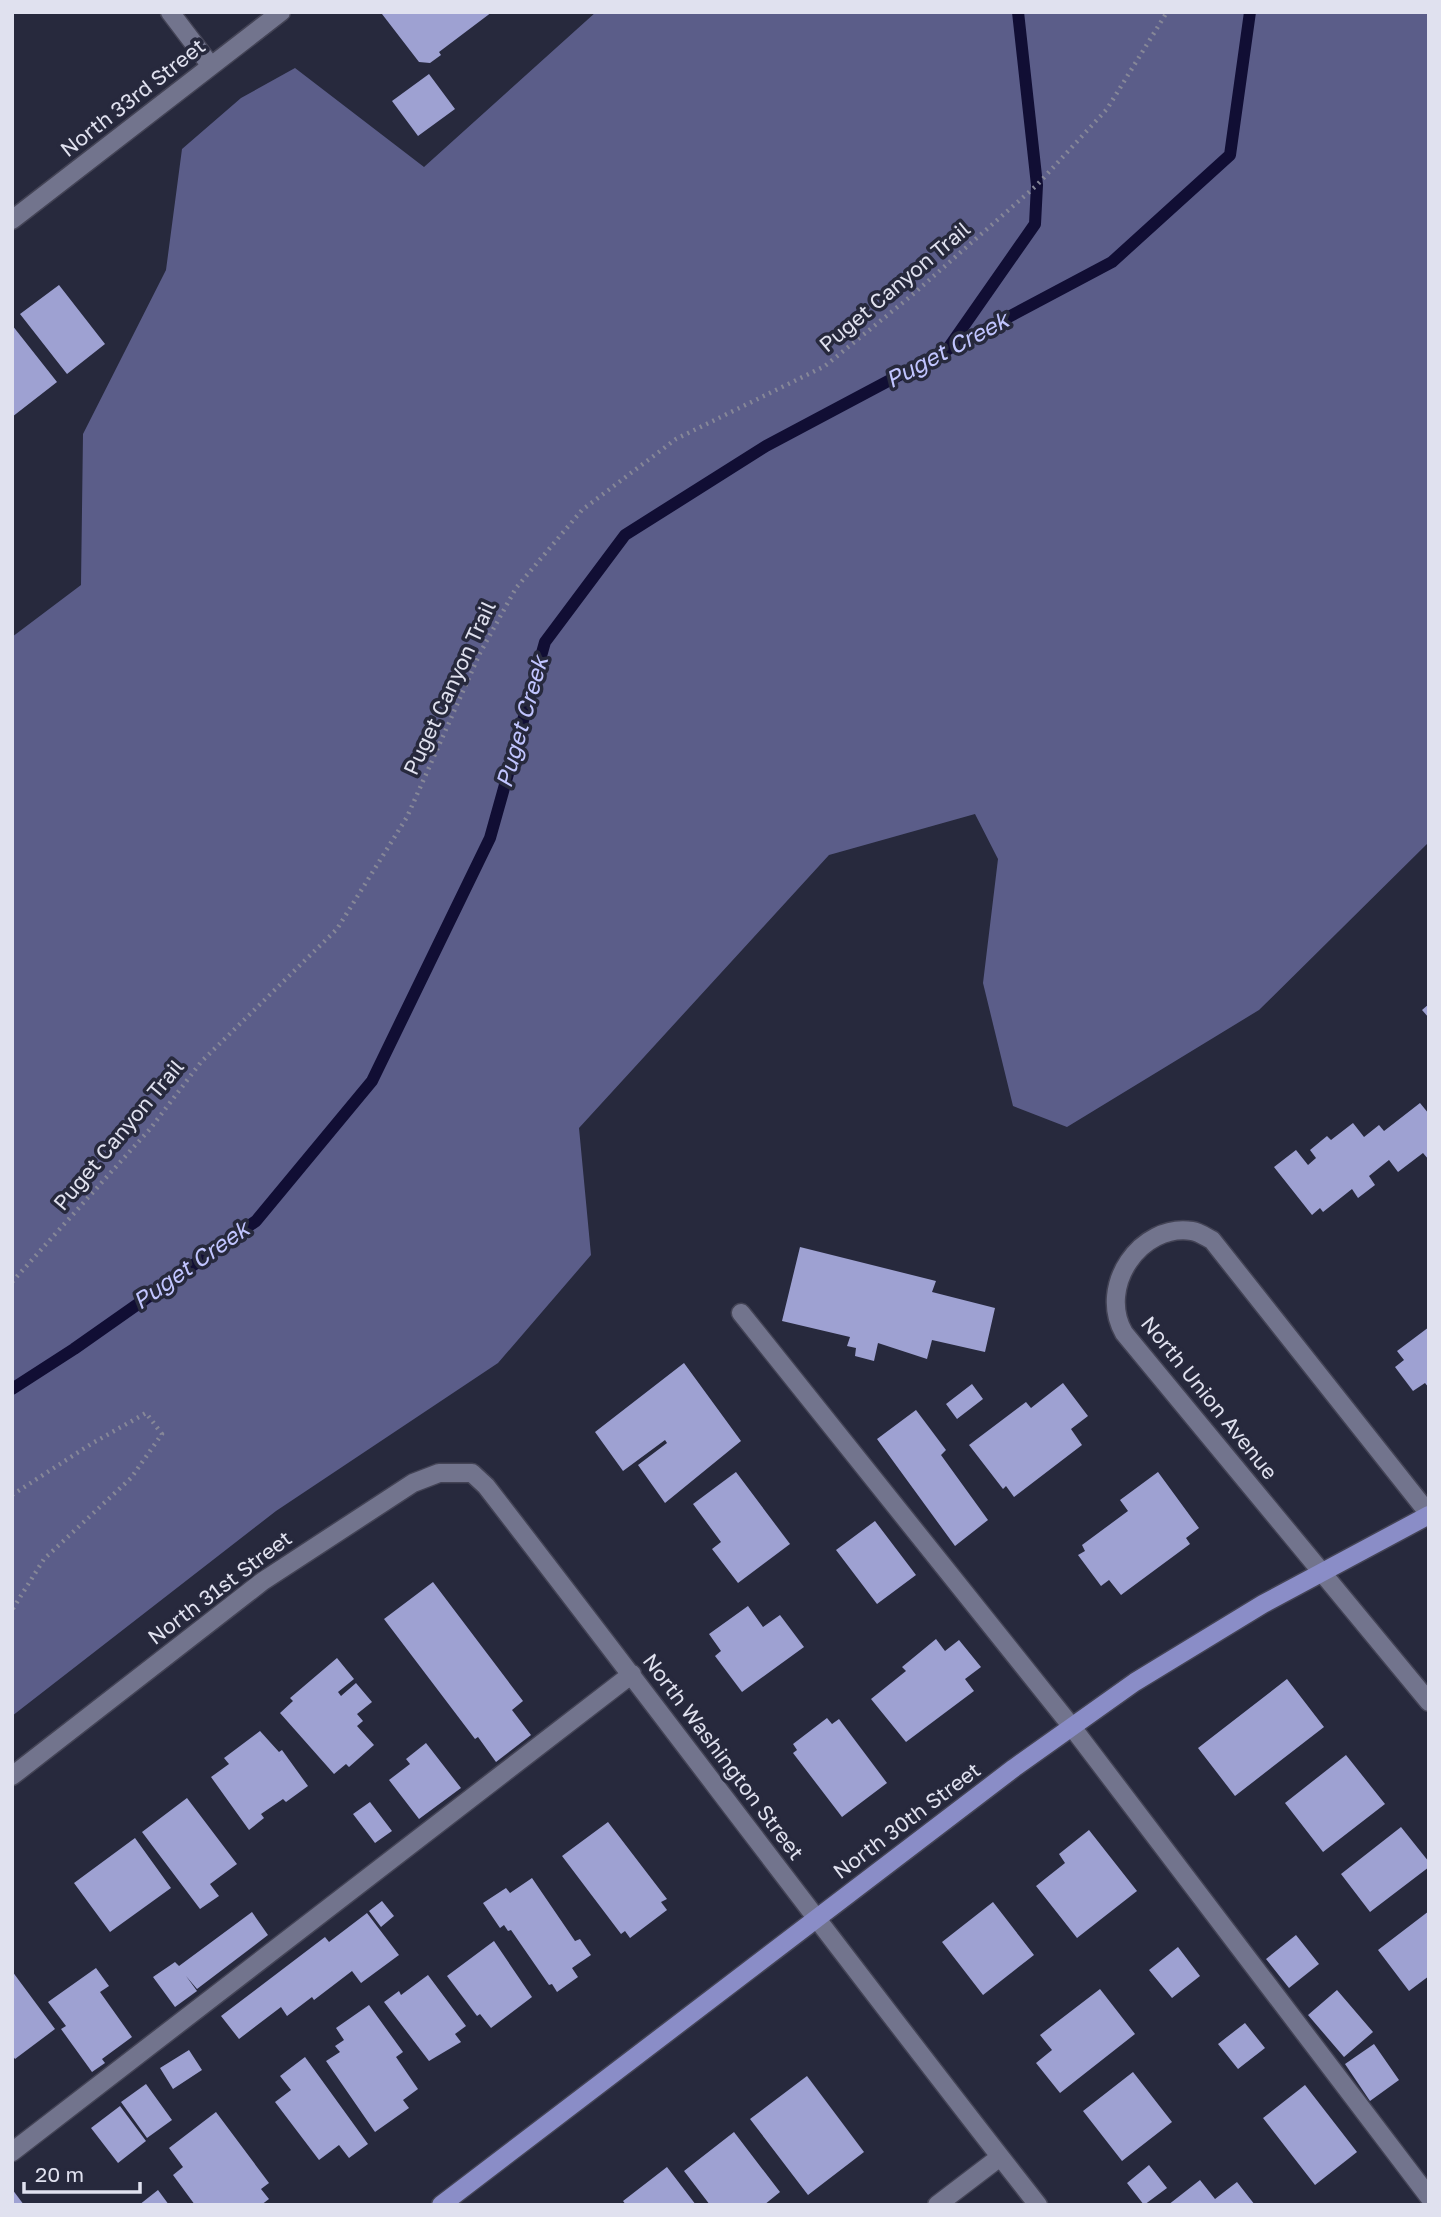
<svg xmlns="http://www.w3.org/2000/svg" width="1441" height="2217" font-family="'Golos Text',sans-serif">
<rect width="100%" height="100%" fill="#27293d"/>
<path fill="#5b5d89" d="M596 12H1429V842L1259 1010 1067 1127 1013 1106 983 983 998 859 975 814 829 855 579 1128 591 1255 498 1363 276 1511 12 1716V637L81 585 83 434 166 270 182 149 241 98 295 68 424 167Z"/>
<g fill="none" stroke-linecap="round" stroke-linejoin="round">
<path stroke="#110e34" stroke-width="12" d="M947 350 1035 224 1037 185 1018 12
M12 1389 74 1349 256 1221 372 1081 490 838 545 642 625 535 766 446 1112 262 1230 155 1250 12"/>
</g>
<path fill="#9ea1d2" d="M385 12H492L439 52 441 55 430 63 419 62 382 14Z
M429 74 455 109 418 136 392 101Z
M59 285 105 344 67 374 20 314Z
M12 325 57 382 12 417Z
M1429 1004V1018L1422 1010Z
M1420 1103 1429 1114V1160L1423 1153 1398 1172 1389 1160 1369 1176 1375 1185 1358 1198 1352 1189 1323 1212 1320 1208 1312 1215 1274 1167 1296 1150 1308 1165 1316 1158 1310 1150 1327 1136 1331 1140 1353 1123 1364 1137 1379 1125 1384 1131Z
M800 1247 936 1281 932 1292 995 1308 985 1352 932 1340 927 1359 878 1343 874 1361 855 1356 856 1348 847 1346 850 1337 782 1321Z
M1429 1327V1388L1425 1383 1413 1391 1395 1367 1404 1360 1397 1351Z
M684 1363 741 1441 665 1503 638 1465 667 1443 665 1440 623 1471 595 1432Z
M1063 1383 1088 1416 1071 1429 1082 1445 1014 1497 1006 1486 1003 1489 969 1445 1026 1402 1031 1408Z
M972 1384 983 1399 957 1419 946 1404Z
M916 1410 946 1450 941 1455 988 1520 955 1546 877 1439Z
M736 1472 790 1544 738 1583 712 1549 721 1542 693 1504Z
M1158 1472 1199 1528 1186 1538 1190 1544 1121 1595 1109 1580 1101 1586 1078 1555 1085 1551 1082 1545 1128 1511 1120 1500Z
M875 1521 916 1575 877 1604 836 1550Z
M433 1582 523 1701 512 1710 531 1735 496 1762 478 1737 475 1739 384 1619Z
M748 1606 763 1627 780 1615 804 1647 742 1692 715 1656 721 1651 709 1634Z
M936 1639 945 1651 959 1640 981 1667 965 1679 974 1691 906 1742 871 1699 906 1671 902 1667Z
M337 1658 354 1679 338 1692 341 1696 356 1683 372 1702 357 1714 363 1721 357 1726 374 1745 349 1767 346 1764 334 1774 280 1713 293 1701 290 1698Z
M1287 1679 1324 1727 1235 1796 1198 1748Z
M827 1718 832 1724 839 1719 887 1783 842 1817 793 1753 797 1750 793 1744Z
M260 1731 279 1752 282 1750 308 1786 286 1802 283 1799 261 1814 264 1818 249 1830 211 1777 229 1764 224 1758Z
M426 1743 461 1788 419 1819 389 1780 410 1764 406 1759Z
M1346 1755 1385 1804 1323 1852 1285 1803Z
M187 1798 237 1864 210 1884 219 1896 200 1909 142 1832Z
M370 1802 392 1831 375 1843 353 1814Z
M608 1822 667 1899 661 1902 667 1910 630 1938 625 1931 621 1934 562 1856Z
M1401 1827 1429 1862V1867L1370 1912 1341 1874Z
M1089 1830 1137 1891 1077 1938 1036 1886 1065 1863 1059 1854Z
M135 1838 171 1888 110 1932 74 1883Z
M532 1878 575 1941 580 1939 591 1955 572 1968 578 1977 557 1992 552 1984 549 1985 511 1930 508 1931 504 1925 500 1928 483 1903 506 1888 510 1893Z
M382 1901 394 1916 381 1927 369 1911Z
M993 1902 1034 1955 983 1995 942 1942Z
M1429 1911V1976L1409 1991 1378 1950Z
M252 1912 268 1935 197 1989 186 1976 197 1991 175 2007 153 1977 175 1962 179 1966Z
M367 1913 399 1955 361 1983 352 1971 314 2000 312 1997 287 2016 281 2007 239 2039 221 2016 325 1937 329 1942Z
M1296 1935 1319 1964 1289 1988 1266 1959Z
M494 1941 532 1997 491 2028 480 2014 477 2016 447 1976Z
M1178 1947 1200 1976 1172 1998 1149 1970Z
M96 1968 109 1986 100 1992 132 2037 102 2059 105 2063 92 2072 61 2029 66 2026 48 2002Z
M12 1971 55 2029 15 2059 12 2055Z
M428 1975 466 2026 455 2034 461 2042 429 2061 384 2002 399 1991 401 1995Z
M1100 1989 1135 2034 1060 2093 1036 2063 1052 2050 1040 2035Z
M1337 1990 1373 2032 1344 2057 1308 2015Z
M369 2005 403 2052 396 2057 418 2089 403 2100 409 2108 375 2132 326 2061 340 2052 335 2046 344 2040 336 2028Z
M1245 2023 1265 2048 1238 2069 1218 2044Z
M1374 2044 1399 2080 1370 2101 1345 2064Z
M189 2050 202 2070 173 2089 160 2068Z
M305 2057 368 2144 349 2158 339 2145 319 2160 275 2102 291 2090 280 2076Z
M1133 2072 1172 2122 1122 2161 1083 2111Z
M807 2076 864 2152 808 2195 750 2119Z
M146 2084 172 2120 147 2138 121 2102Z
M1305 2085 1357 2152 1315 2185 1263 2118Z
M120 2106 146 2141 118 2163 91 2128Z
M216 2112 269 2183 261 2189 269 2199 261 2205H195L173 2175 183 2167 169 2148Z
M734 2132 780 2192 764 2205H710L684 2171Z
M1149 2165 1167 2188 1144 2205 1127 2183Z
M667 2167 696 2205H626L623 2201Z
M1200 2180 1215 2199 1237 2182 1255 2205H1168Z
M12 2189 24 2205H12Z
M158 2190 169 2205H139Z"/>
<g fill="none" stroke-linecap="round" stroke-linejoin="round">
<defs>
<path id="minor" d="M170 12 211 66
M12 220 281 12
M741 1313 1072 1727 1429 2197
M1429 1514 1212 1240C1206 1237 1199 1232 1192 1231 1141 1223 1097 1286 1124 1333L1429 1702
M12 1776 263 1581 413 1483 439 1473H472L486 1486C671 1725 851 1967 1038 2205
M12 2152 632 1674
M937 2205 1000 2157"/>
<path id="major" d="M441 2205 1014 1768 1135 1682 1263 1604 1429 1515"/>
</defs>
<use href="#minor" stroke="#434355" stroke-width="21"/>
<use href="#major" stroke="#434355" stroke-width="21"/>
<path stroke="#868798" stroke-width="4.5" stroke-dasharray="2 5" stroke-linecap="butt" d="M12 1282 150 1129 201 1062 337 929 407 817 480 653 516 588 582 510 676 439 825 366 911 296 1037 185 1107 109 1167 12
M12 1495 91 1444 146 1413 162 1434 131 1478 44 1559 12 1610"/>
<use href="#minor" stroke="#72748d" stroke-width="18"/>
<use href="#major" stroke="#8a8dc7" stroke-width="18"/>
</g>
<g text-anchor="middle" stroke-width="7" stroke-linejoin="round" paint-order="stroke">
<g font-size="21" fill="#e0e1ef" stroke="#27293d">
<text transform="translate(133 98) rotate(-38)" y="7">North 33rd Street</text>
<text transform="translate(895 287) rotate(-40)" y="7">Puget Canyon Trail</text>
<text transform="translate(450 688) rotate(-65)" y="7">Puget Canyon Trail</text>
<text transform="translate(119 1135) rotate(-50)" y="7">Puget Canyon Trail</text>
<text transform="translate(1209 1398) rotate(51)" y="7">North Union Avenue</text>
<text transform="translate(220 1588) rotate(-37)" y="7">North 31st Street</text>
<text transform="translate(723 1757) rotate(53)" y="7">North Washington Street</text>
<text transform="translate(907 1821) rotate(-37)" y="7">North 30th Street</text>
</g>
<g font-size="23" font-style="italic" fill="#c1c5ff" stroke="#27293d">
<text transform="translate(947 350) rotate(-28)" y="8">Puget Creek</text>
<text transform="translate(522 722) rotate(-74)" y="8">Puget Creek</text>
<text transform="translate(191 1265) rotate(-35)" y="8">Puget Creek</text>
</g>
</g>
<rect width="1441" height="2217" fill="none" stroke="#e0e1ef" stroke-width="28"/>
<path d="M24 2182v10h116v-10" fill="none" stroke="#e0e1ef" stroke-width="3.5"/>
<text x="35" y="2182" font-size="21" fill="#e0e1ef" stroke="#27293d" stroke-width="5" paint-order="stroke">20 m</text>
</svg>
